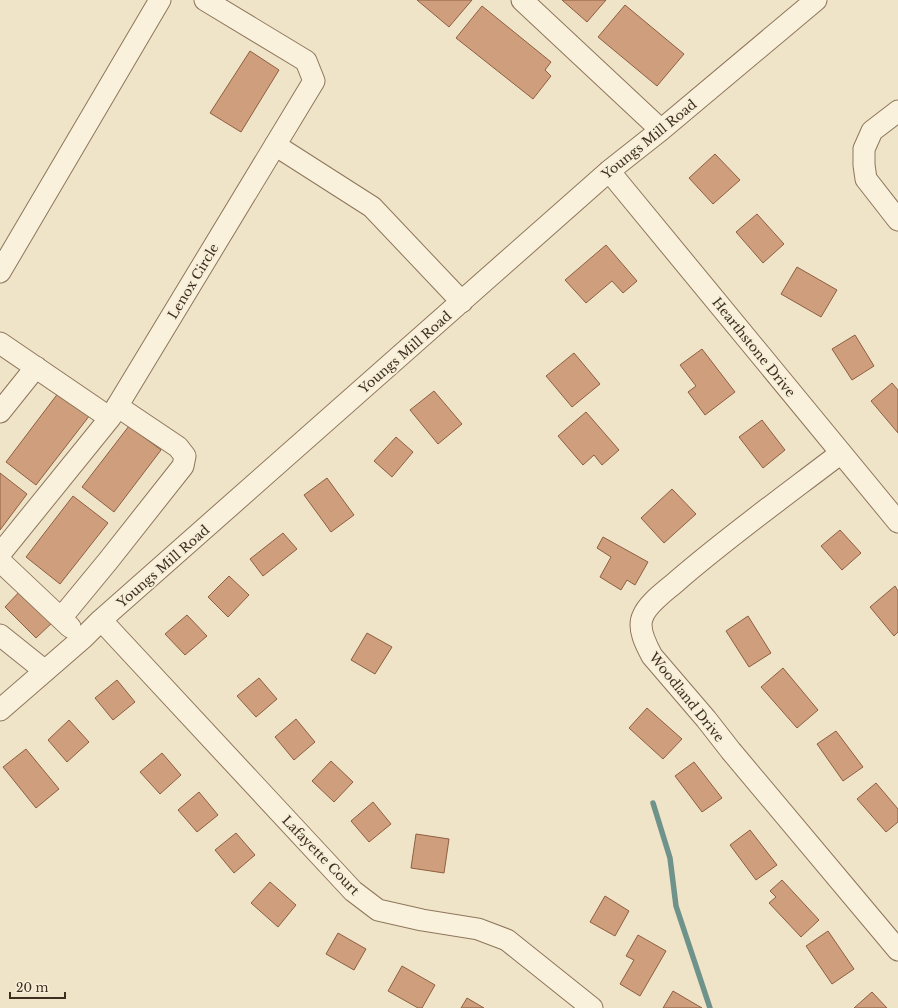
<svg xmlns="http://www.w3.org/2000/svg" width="898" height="1008" font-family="'Libre Baskerville',serif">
<rect width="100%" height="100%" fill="#f0e4c8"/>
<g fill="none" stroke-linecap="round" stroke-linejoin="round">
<path stroke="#6f938a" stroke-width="5.5" d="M653 803 670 858 676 906 710 1008"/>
</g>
<path fill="#cf9f7d" stroke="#8d5f41" d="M417 0H472L449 27Z
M562 0H606L587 22Z
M625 5 684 54 657 86 598 37Z
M482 6 551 62 545 70 551 76 533 99 456 38Z
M250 51 279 70 241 132 210 113Z
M715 154 740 180 713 204 689 178Z
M757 214 784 244 763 263 736 232Z
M606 245 637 281 623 293 612 281 586 303 565 280Z
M797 267 837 290 821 317 781 294Z
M855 335 874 366 852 380 832 349Z
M702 349 735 392 705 415 688 392 696 386 680 365Z
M574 353 600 384 572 407 546 376Z
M892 383 898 390V433L871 401Z
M434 391 462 424 438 444 410 410Z
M59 392 90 415 36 485 6 462Z
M586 412 619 450 602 465 594 455 583 465 558 436Z
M762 420 785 450 763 468 739 437Z
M129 426 161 450 114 512 82 487Z
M396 437 413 452 392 477 374 461Z
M0 473 27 494 0 530Z
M327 478 354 515 331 532 304 495Z
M672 489 696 514 664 543 641 518Z
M73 496 108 523 60 584 26 557Z
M840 530 861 553 842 570 821 546Z
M283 533 297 549 263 576 250 559Z
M603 537 648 562 635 585 627 580 621 590 600 577 611 557 597 548Z
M229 576 249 595 228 617 208 597Z
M895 586 898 591V632L894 636 870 607Z
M22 589 54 621 36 638 5 607Z
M187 615 207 636 185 655 165 634Z
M748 616 771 653 749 667 726 631Z
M367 633 392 647 375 674 351 660Z
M783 668 818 710 797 728 761 687Z
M259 678 277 699 256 717 237 696Z
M117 680 135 702 113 720 95 698Z
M647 708 682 739 663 759 629 728Z
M296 719 315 742 294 760 275 737Z
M69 720 89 742 67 762 48 740Z
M836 731 863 767 843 781 817 744Z
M26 749 59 789 36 808 3 767Z
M162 753 181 775 160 794 140 772Z
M331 761 353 782 334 802 312 781Z
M694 762 722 798 702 812 675 776Z
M876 783 898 809V822L886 832 857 799Z
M199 792 218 815 197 832 178 810Z
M373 802 391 824 369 842 351 821Z
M750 830 777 865 756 880 730 845Z
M236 833 255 855 234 873 215 850Z
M416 834 449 839 444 873 411 868Z
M782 880 819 920 801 937 769 903 776 897 770 891Z
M270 882 296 905 278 927 251 903Z
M605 896 629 911 615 936 590 922Z
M828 931 854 969 832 984 806 946Z
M338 933 366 949 354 970 326 954Z
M638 935 666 951 640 996 620 984 634 960 626 956Z
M402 966 435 985 422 1008H418L388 991Z
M673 991 702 1008H663Z
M872 992 887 1008H854Z
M467 998 484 1008H461Z"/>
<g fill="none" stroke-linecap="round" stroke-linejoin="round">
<defs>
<path id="minor" d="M522 0 661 130
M898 111 872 131 864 149V165L866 179 898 220
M275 145 372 207 462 302
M609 171 898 522
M0 272 160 0
M0 343 110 418
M0 412 36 367
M841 453C786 495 729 536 677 581 667 590 648 603 643 616 637 628 646 645 652 656L706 719 731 751 898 950
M0 554 110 418 314 81 306 61 205 0
M0 561 70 627
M61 618 108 561 183 466 185 456 178 447 117 406
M101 620 353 891 378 910 422 920 478 929 507 940 592 1008
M0 635 45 671
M0 710 83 638 101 620 609 171 661 130 816 0"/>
</defs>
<use href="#minor" stroke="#8d765c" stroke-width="23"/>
<use href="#minor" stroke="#faf1dc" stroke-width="21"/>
</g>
<g text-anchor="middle" stroke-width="4" stroke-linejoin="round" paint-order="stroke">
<g font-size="13" fill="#3d2e20" stroke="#f7eed8">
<text transform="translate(649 139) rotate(-39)" y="5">Youngs Mill Road</text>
<text transform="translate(193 281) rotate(-59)" y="5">Lenox Circle</text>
<text transform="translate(754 347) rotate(51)" y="5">Hearthstone Drive</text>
<text transform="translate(405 352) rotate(-41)" y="5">Youngs Mill Road</text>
<text transform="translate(163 566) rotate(-41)" y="5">Youngs Mill Road</text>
<text transform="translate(687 697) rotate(51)" y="5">Woodland Drive</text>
<text transform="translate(321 855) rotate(46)" y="5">Lafayette Court</text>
</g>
</g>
<path d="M10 992v6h55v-6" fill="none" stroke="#3d2e20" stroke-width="2"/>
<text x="16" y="992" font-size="12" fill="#3d2e20" stroke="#f7eed8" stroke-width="3" paint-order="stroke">20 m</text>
</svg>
